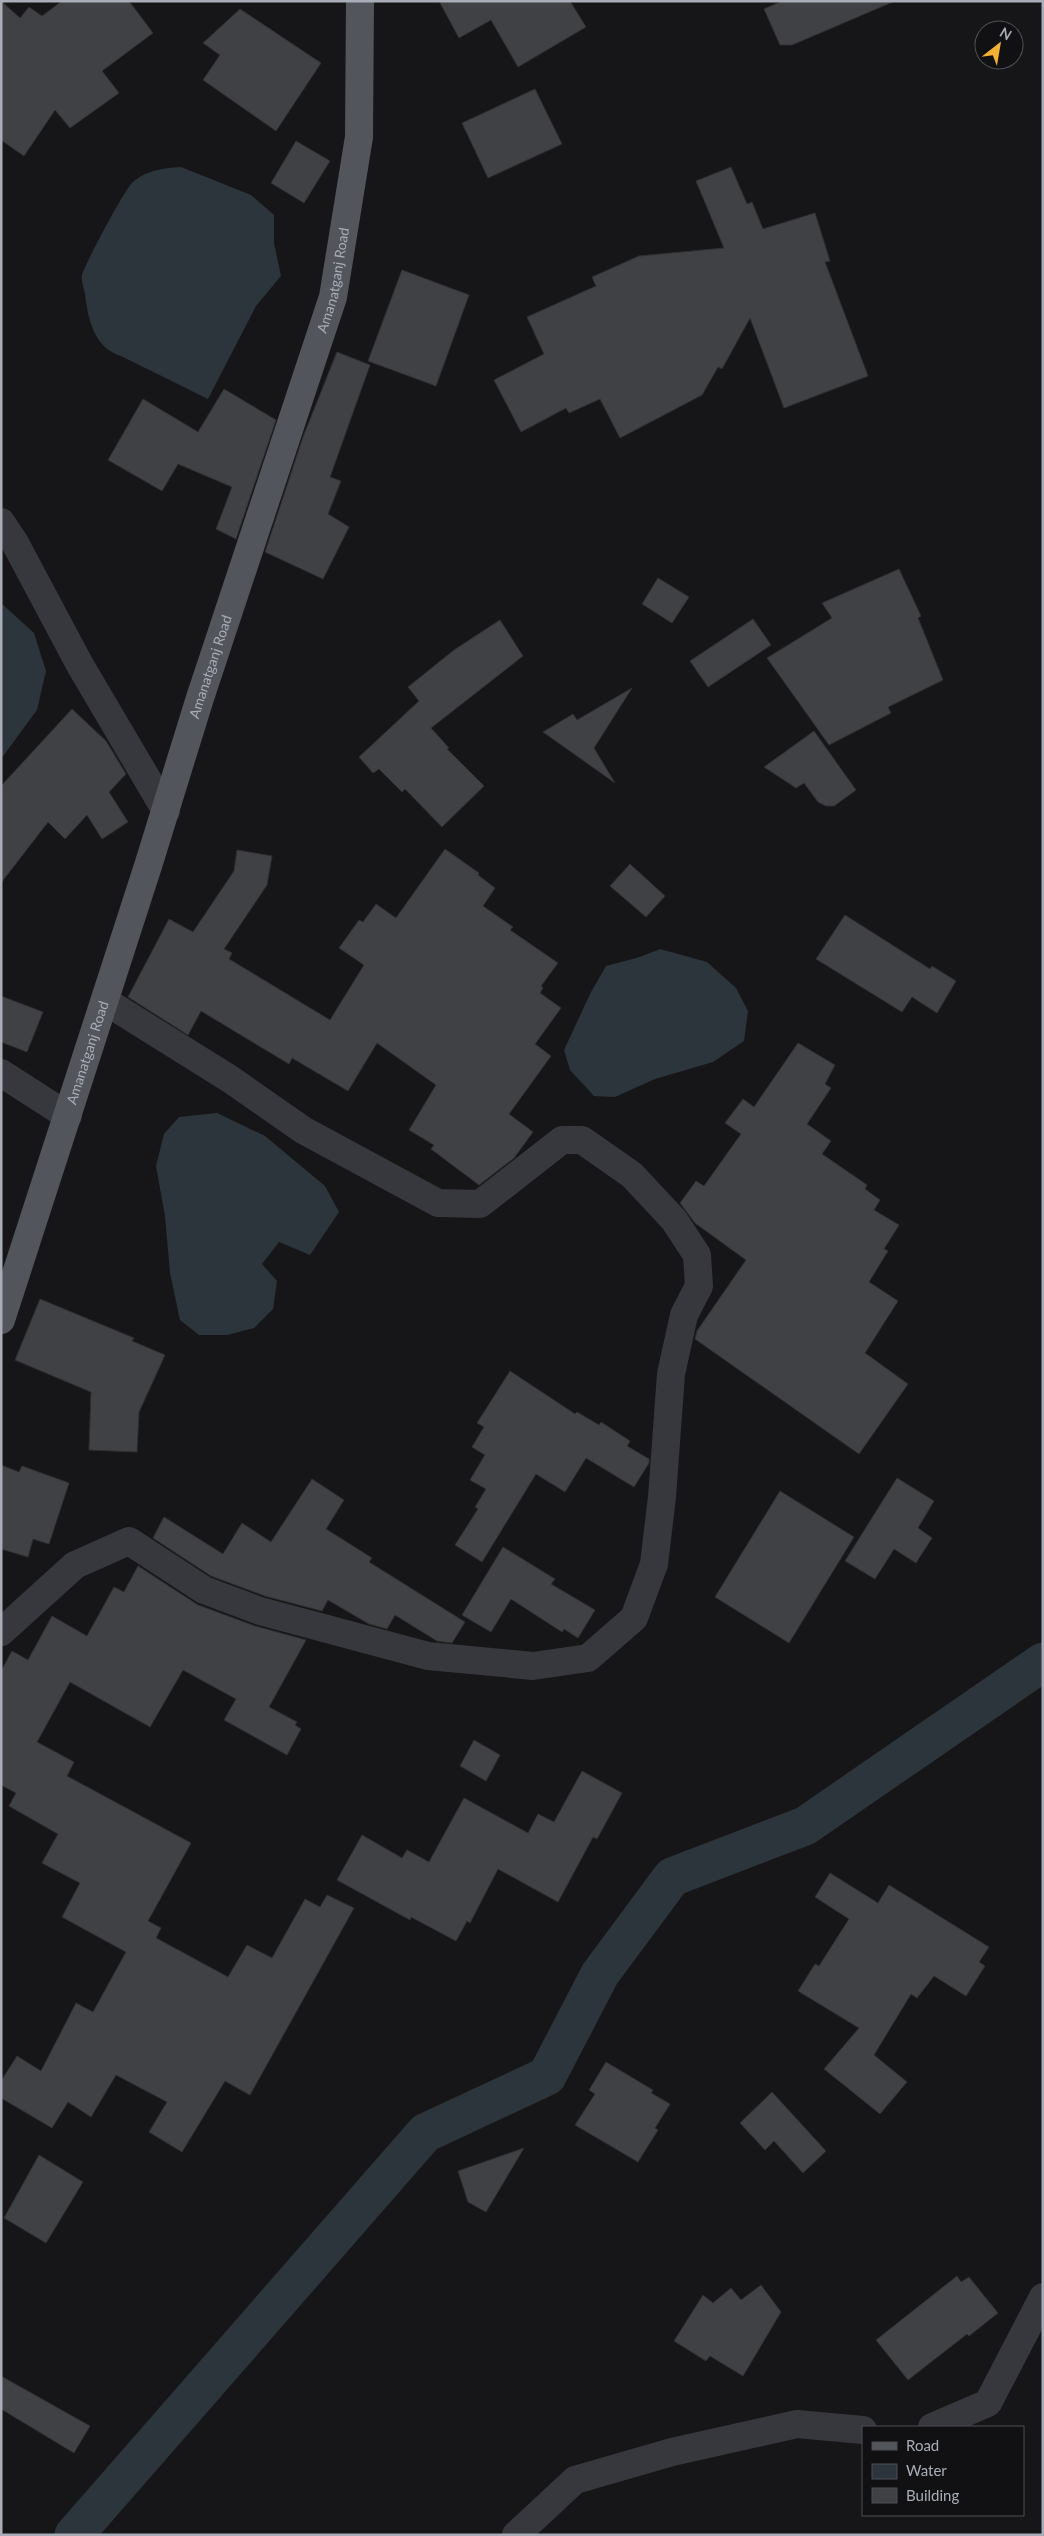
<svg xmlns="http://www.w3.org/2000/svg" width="1044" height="2536" font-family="Lato,sans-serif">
<rect width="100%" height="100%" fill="#161618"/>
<path fill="#2c353c" d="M181 167 251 195 274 215V243L281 276 256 306 208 399 121 356C94 348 88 319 85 294 84 289 81 281 82 275 85 264 126 186 134 181 148 170 164 168 181 167Z
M1 603 34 633 46 671 37 710 1 759Z
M660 949 707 962 736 988 748 1011 744 1041 713 1062 655 1079 615 1097 594 1096 570 1070 564 1050 591 992 606 966 640 957Z
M217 1113 265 1136 325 1186 339 1212 310 1255 279 1242 262 1264 277 1281 273 1309 254 1328 227 1335H199L180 1320 170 1273 165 1216 156 1166 164 1134 179 1117Z"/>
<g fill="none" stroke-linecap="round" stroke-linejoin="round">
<path stroke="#2c353c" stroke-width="39" d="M74 2535 425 2133 547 2076 600 1974 672 1877 805 1826 1043 1662"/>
</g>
<path fill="#404145" stroke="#303034" d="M1 1 20 18 29 7 42 16 62 1H129L153 33 102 71 119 93 70 128 55 110 24 156 1 140Z
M439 1H570L586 27 518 67 491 20 459 38Z
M782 1H895L792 45H780L764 9Z
M240 9 321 63 276 131 203 80 220 55 203 43Z
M535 89 562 144 488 178 462 123Z
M296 141 330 161 304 203 271 183Z
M731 167 747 204 752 202 763 229 815 213 830 261 825 262 868 376 784 408 750 318 722 369 718 367 702 395 620 438 600 399 569 413 566 408 521 432 494 380 544 354 527 317 596 286 592 277 639 256 724 248 696 181Z
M402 270 469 295 436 386 368 361Z
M337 352 370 365 330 477 341 481 328 514 349 527 323 579 265 552 303 437Z
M224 389 276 420 236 539 216 529 232 487 178 464 162 491 108 460 143 399 198 432Z
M899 569 921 616 918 618 943 680 888 707 891 713 829 745 767 658 832 618 822 603Z
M658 578 689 597 672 623 642 604Z
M753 619 771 645 708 687 690 661Z
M500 620 523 656 431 728 449 748 447 749 484 786 442 827 405 789 402 792 379 769 373 773 359 757 419 701 408 687 454 650Z
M632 688 594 748 615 783 543 732 573 714 577 720Z
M72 709 106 741 126 774 109 792 128 822 102 839 87 815 65 839 48 822 1 883V786Z
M814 731 856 790 834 806H826L818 802 804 783 796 788 764 767Z
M445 849 479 873 478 875 495 888 483 906 513 927 510 930 558 963 541 986 543 988 540 993 561 1008 535 1044 551 1056 509 1114 533 1132 514 1158 479 1185 431 1149 434 1145 409 1130 436 1085 377 1043 348 1091 292 1058 289 1064 201 1011 188 1035 128 997 169 919 193 932 234 871 237 850 272 856 267 885 224 949 232 953 229 959 330 1020 364 965 339 948 359 920 363 922 376 904 396 918Z
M630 864 665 896 646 917 610 886Z
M845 915 930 969 932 966 956 981 937 1013 912 997 902 1012 816 959Z
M1 996 43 1012 27 1052 1 1042Z
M798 1043 835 1065 825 1084 831 1088 807 1124 831 1141 822 1154 867 1185 865 1189 880 1200 874 1210 899 1225 884 1249 888 1251 869 1282 898 1301 865 1353 908 1384 859 1454 695 1339 697 1331 746 1260 695 1223 680 1203 696 1181 704 1186 741 1134 725 1123 743 1099 754 1107Z
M40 1299 134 1338 132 1341 165 1355 139 1412 137 1452 89 1450 91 1392 15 1360Z
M510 1371 575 1414 577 1412 599 1425 601 1422 630 1441 627 1446 649 1459V1463L634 1487 586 1458 565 1492 536 1474 482 1562 455 1545 478 1509 475 1507 486 1489 470 1480 485 1455 472 1447 484 1427 477 1423Z
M1 1465 19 1472 22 1466 69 1483 49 1544 33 1539 28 1557 1 1549Z
M897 1478 934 1501 918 1528 932 1538 916 1563 894 1549 875 1579 845 1561Z
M312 1479 344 1500 326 1529 372 1558 369 1562 465 1622 452 1643 437 1641 395 1615 387 1629 369 1624 328 1600 322 1611 265 1596 211 1576 153 1538 164 1517 223 1554 242 1523 271 1542Z
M780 1491 854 1537 789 1643 715 1597Z
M503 1547 555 1579 551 1584 595 1610 578 1638 564 1629 562 1632 511 1599 491 1632 462 1615Z
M138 1566 198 1605 255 1626 306 1640 269 1707 297 1722 295 1725 301 1729 287 1755 224 1720 236 1699 183 1670 150 1727 70 1682 37 1742 74 1762 67 1776 191 1843 148 1921 161 1928 156 1938 228 1977 247 1945 272 1958 305 1899 320 1907 327 1895 354 1908 250 2095 225 2081 182 2152 149 2132 167 2102 116 2075 91 2117 68 2102 52 2128 1 2098V2081L17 2056 41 2071 76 2003 93 2012 126 1952 62 1917 80 1883 42 1863 58 1834 9 1806 16 1793 1 1785V1671L12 1651 28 1660 52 1616 87 1636 114 1587 124 1592Z
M474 1740 500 1755 486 1781 460 1766Z
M582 1771 622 1793 597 1839 593 1837 558 1902 498 1869 470 1923 467 1921 456 1941 411 1917 410 1920 337 1880 362 1835 402 1858 407 1850 429 1862 464 1798 528 1833 538 1814 554 1822Z
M830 1873 878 1903 889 1885 989 1947 979 1962 985 1966 966 1996 934 1976 917 1998 911 1994 874 2055 907 2082 880 2114 824 2069 859 2028 798 1991 815 1964 819 1966 849 1919 815 1897Z
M606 2062 653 2090 651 2093 670 2104 655 2128 658 2130 638 2162 575 2125 595 2094 589 2090Z
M772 2092 826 2151 803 2173 774 2141 765 2150 740 2123Z
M524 2148 486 2212 468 2202 458 2171Z
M39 2155 83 2182 46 2243 4 2218Z
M957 2276 961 2282 969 2277 998 2313 969 2336 967 2334 908 2380 876 2340Z
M761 2285 781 2312 743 2376 710 2356 706 2361 674 2341 703 2295 713 2303 731 2288 741 2300Z
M1 2376 90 2426 74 2453 1 2409Z"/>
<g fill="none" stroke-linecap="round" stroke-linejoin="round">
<path stroke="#37383d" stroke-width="28" d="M1 522 15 543 80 665 166 811
M1 1073 68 1116
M1 1632 75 1565 129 1541 204 1590 260 1611 428 1656 533 1666 588 1658 634 1618 654 1564 662 1497 671 1374 684 1315 699 1286 697 1255 674 1220 632 1175 582 1140H562L480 1204 438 1203 303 1130 230 1079 105 1001
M932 2427 988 2403 1043 2297
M516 2535 575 2480 672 2452 797 2424 863 2430"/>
<path stroke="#53555c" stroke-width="28" id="s1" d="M1 1320 148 866 200 698 333 297 359 137 360 1"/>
</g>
<g text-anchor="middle" stroke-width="4" stroke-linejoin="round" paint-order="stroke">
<g font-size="14" fill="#a8adb8" stroke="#111113">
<text dy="5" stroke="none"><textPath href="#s1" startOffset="1092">Amanatganj Road</textPath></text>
<text dy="5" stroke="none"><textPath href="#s1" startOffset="686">Amanatganj Road</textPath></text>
<text dy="5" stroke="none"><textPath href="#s1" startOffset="281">Amanatganj Road</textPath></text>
</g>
</g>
<rect width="1044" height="2536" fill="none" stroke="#a8adb8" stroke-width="5"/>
<rect x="862" y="2426" width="162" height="90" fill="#111113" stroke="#4d4f55"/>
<rect x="872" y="2442" width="25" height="8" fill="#53555c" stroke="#4d4f55"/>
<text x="906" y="2451" font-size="15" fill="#a8adb8">Road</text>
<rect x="872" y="2464" width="25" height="15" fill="#2c353c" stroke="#4d4f55"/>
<text x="906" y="2476" font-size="15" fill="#a8adb8">Water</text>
<rect x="872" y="2488" width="25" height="15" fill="#404145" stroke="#4d4f55"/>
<text x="906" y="2501" font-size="15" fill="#a8adb8">Building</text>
<g transform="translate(999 45) rotate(31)"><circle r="24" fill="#111113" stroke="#4d4f55"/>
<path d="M0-4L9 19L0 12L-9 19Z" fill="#f2b134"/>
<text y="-8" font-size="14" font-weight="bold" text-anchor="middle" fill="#a8adb8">N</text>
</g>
</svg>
